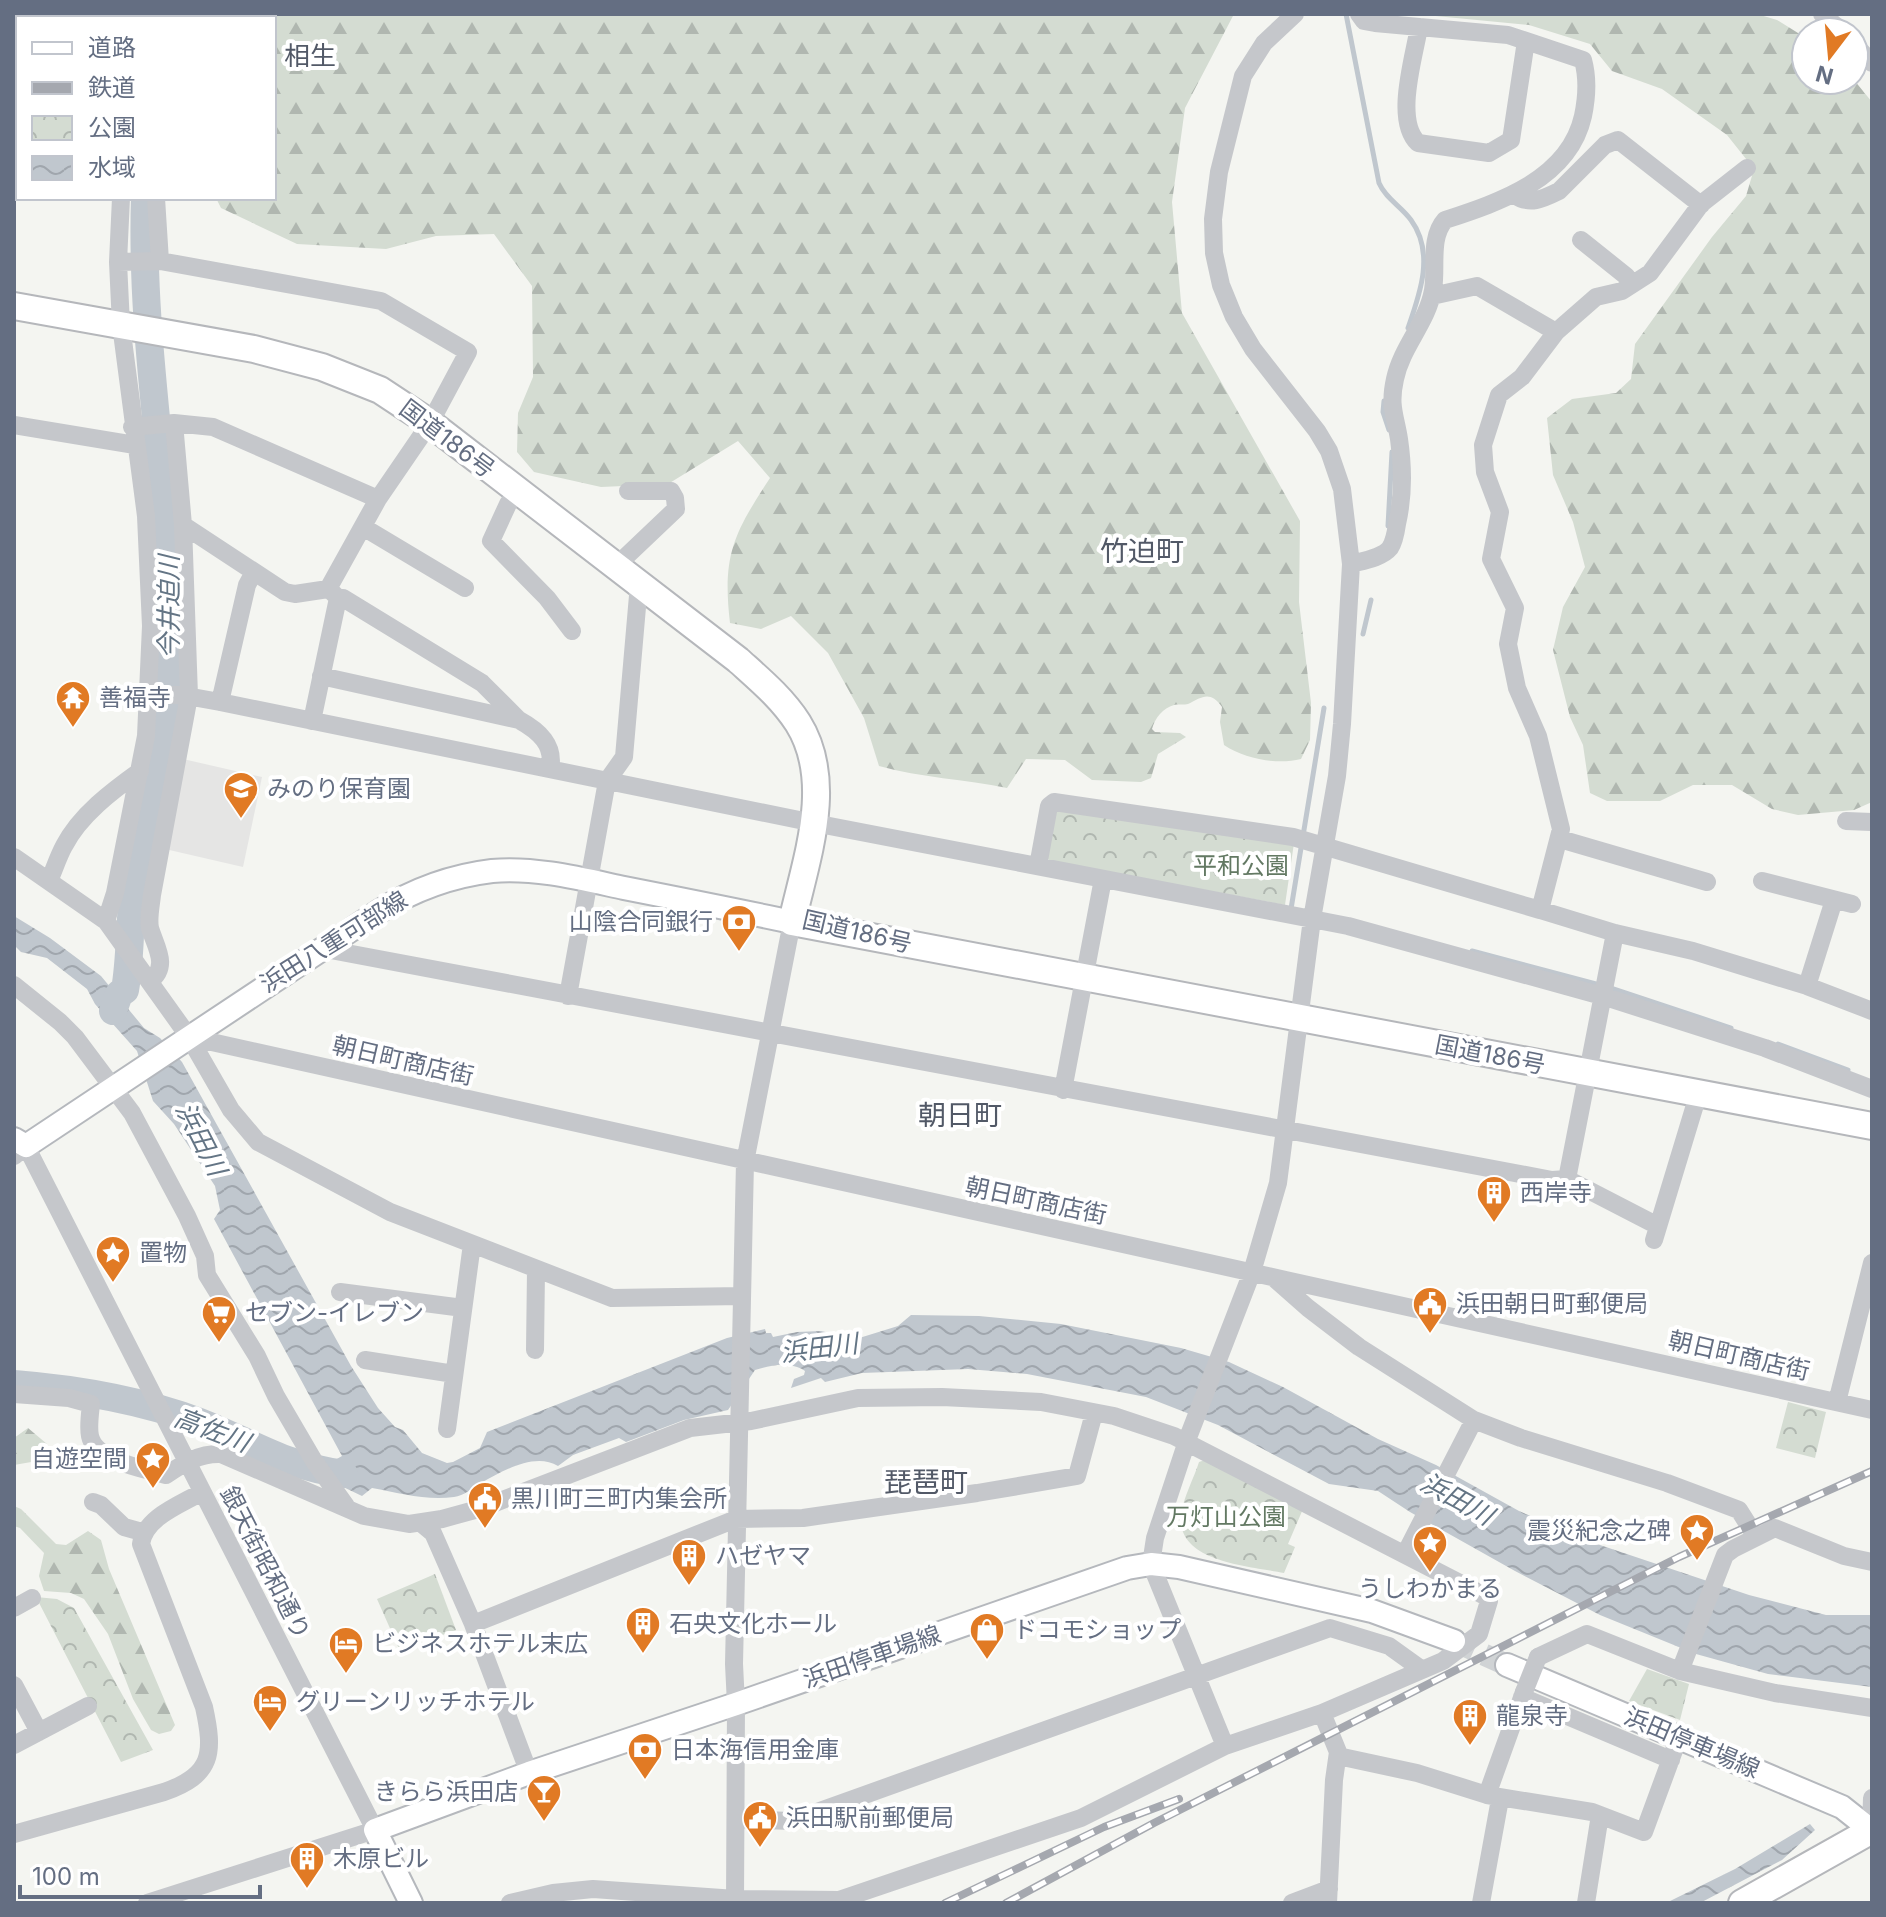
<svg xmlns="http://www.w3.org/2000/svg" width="1886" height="1917" font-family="Inter,'Noto Sans JP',sans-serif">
<defs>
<pattern id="forest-firs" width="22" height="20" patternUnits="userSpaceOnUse" patternTransform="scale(2)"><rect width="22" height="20" fill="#d4dcd2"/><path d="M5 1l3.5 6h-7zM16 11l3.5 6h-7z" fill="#b0b7b0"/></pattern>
<pattern id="park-crowns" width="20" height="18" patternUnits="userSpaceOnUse" patternTransform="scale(2)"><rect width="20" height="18" fill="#d4dcd2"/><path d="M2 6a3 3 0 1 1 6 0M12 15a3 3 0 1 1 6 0" fill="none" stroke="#b0b7b0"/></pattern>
<pattern id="water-waves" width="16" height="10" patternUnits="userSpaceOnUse" patternTransform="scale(2)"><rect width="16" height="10" fill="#c0c7ce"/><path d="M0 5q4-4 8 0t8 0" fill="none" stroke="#a0a6ad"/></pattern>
</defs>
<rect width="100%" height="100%" fill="#f4f5f1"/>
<path fill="#e5e5e4" d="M183 759 262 777 243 867 165 849Z"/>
<path fill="url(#forest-firs)" d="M215 14H1234L1185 108 1172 202 1182 313 1300 521 1299 602 1311 703 1310 740 1301 759C1277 765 1245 759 1224 745L1220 722 1222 707C1210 690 1202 697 1188 704 1185 705 1177 704 1174 705 1163 708 1155 718 1152 729L1155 732 1180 733 1186 737 1158 754 1151 778 1141 782 1092 780 1065 760 1026 759 1007 788C965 779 921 778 879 766L864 718 828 653 791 616 761 629 730 623C722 555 734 533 770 478L738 441 668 484 601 487 534 472 517 452 518 413 533 377 532 286 494 234 436 236 386 249 297 244 221 208 216 198H274V18H216Z
M1415 14H1757L1777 20 1806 38V80H1854L1872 102V802L1854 810 1798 815 1772 809 1732 785H1693L1660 801H1607L1590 793 1583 745 1570 717 1553 650 1563 607 1585 567 1573 522 1553 475 1547 418 1572 399 1616 393 1631 379 1635 344 1712 237 1746 196 1754 169 1727 135 1662 89 1612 71 1590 44 1529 25Z
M28 1428 47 1444 37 1461 14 1465V1438Z
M14 1506 21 1509 56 1544 66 1545 88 1531 101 1540 109 1569 175 1725 171 1731 159 1734 151 1730 133 1699 108 1634 84 1599 71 1593 44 1591 39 1576 44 1553 20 1528 14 1526Z"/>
<path fill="url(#park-crowns)" d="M1059 807 1294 843 1285 905 1049 861 1046 854 1052 811Z
M1788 1402 1826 1412 1815 1458 1776 1448Z
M1205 1460 1303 1509 1288 1544 1295 1547 1284 1573C1251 1566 1176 1563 1181 1515 1183 1498 1194 1478 1199 1462Z
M435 1574 456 1630 400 1651 377 1599Z
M36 1597 57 1599 74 1608 153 1750 121 1762Z
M1647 1669 1689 1684 1680 1720 1629 1701Z"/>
<path fill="url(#water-waves)" d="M14 916 50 938 101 976 144 1028 160 1038 182 1062 351 1366 378 1408 395 1427 403 1430 422 1453 447 1463 453 1462 480 1448 487 1432 727 1338 765 1329 766 1333H771L773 1337 797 1332 821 1331 856 1339 898 1326 911 1315 979 1316 1061 1324 1181 1348 1229 1362 1283 1387 1378 1439 1436 1465 1519 1511 1594 1543 1749 1595 1826 1615H1872V1687L1768 1674 1696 1654 1600 1615 1515 1571 1410 1512 1378 1491 1329 1484 1218 1425 1146 1397 1027 1374 968 1369 862 1373 825 1382 821 1378 791 1388 794 1379 804 1375 805 1371C790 1361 771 1365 755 1370L728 1410 684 1420 626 1442 619 1438 573 1455 558 1466C535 1452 502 1471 481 1483 472 1488 464 1496 454 1497 427 1501 399 1493 372 1488L362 1496 339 1485 321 1468 342 1456 214 1219 220 1210 215 1186 174 1124 153 1101 137 1051 95 1004 87 989 47 958 21 952 14 945Z
M1810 1824 1815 1830 1782 1860 1700 1903H1666L1735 1869Z"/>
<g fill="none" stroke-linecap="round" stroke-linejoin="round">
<path stroke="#c0c7ce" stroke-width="5" d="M1346 14 1379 183C1386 199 1401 206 1411 220 1435 253 1420 294 1408 328
M1384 401 1383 412 1389 430
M1388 526 1392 452
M1363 634 1371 600
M1291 909 1324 708
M1472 951 1611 988 1731 1028
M1778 1044 1848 1070"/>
<path stroke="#c0c7ce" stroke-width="28" d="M168 18 169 14
M113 1011 119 994 125 990C131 956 129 921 134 887 149 802 173 716 172 629 169 484 140 343 145 198
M14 1384C77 1389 141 1400 200 1422 251 1442 287 1467 344 1474"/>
<path stroke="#d0d3d5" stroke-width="22" stroke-dasharray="22 11" stroke-linecap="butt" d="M1454 1641 1507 1665"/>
<defs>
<path id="major" d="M14 1139 26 1146 378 912C413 890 450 876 492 871 535 867 582 879 624 888 680 899 736 910 792 922
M1507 1665 1842 1807 1871 1830
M411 1903 375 1830 529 1773 736 1704 1127 1568 1151 1564 1179 1567 1372 1611 1454 1641"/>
<path id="highway" d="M14 306 254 349 322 367 380 390 430 423 738 660C759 679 782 698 798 723 835 782 806 859 792 922L1872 1126
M1742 1903 1872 1830"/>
</defs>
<use href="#major" stroke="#b5b8bd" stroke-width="26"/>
<use href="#highway" stroke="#b5b7bb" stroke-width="30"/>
<path stroke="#c5c7cb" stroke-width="18" d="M1822 14 1843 32
M145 18 146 14
M185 18 186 14
M1419 27C1414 58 1394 120 1418 143L1489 153 1511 140 1526 41
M1854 44 1872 63
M14 49 18 27
M14 124H18
M1747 168 1701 204 1650 273 1622 291 1596 297 1556 332 1522 377 1499 395 1483 445 1485 472 1500 512 1491 559 1515 608 1508 644 1517 688 1538 736 1561 829 1540 910 1615 933 1693 951 1807 986 1872 1011
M1513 194C1529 206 1543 199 1559 191L1605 145 1618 140 1701 205
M156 198 160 261
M1581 240 1626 276 1632 284
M118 262 160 261 381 301 468 352 430 423 378 499 328 589 295 594 285 592 183 525
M1432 296 1477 286 1556 332
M14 425 135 445
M132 427 174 423 213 427 378 499
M518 491 508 504 491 541 547 598 572 631
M363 527 465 588
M1351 564C1362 561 1382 558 1390 548 1394 542 1396 531 1397 524 1403 498 1403 466 1399 439 1395 414 1389 406 1395 379 1402 346 1427 323 1433 290 1437 268 1429 238 1445 220 1500 202 1569 179 1583 116 1587 97 1588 78 1583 60L1508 35 1375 23 1364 21 1359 14
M616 566 676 509 675 498 671 491H628
M338 598H343L482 683 519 720
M321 676 519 720C539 731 555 745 550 769
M149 695H181L220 702 814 823 1348 926 1602 996 1765 1048 1872 1089
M220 702 247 585 254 572
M312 721 338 598 330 590
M1846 821 1872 822
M1560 839 1707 882
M14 857 106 921 189 1037 231 1110 258 1142 390 1212 612 1298 742 1296
M1038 866 1049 806 1054 802 1293 837 1540 910
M49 881C54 870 58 857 64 846 80 815 112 791 140 771
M1762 881 1852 904
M106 921 115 893 146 736 151 626 146 516 121 325 118 262 121 198
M320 948 1552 1180 1567 1179 1615 933
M150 981C170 966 155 946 150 928 148 918 151 905 152 895L189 696 183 525 174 423
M14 985 60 1022 75 1037 132 1113 187 1216 205 1256 207 1275 257 1356 276 1396 314 1461 346 1506
M1807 986 1834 900
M568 996 607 781 624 757 639 584
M189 1037 1872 1410
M1063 1090 1103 879
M14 1156 26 1146 375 1830 147 1903
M1567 1179 1658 1226
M1654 1240 1698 1095
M1274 1278 1308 1308 1359 1347 1474 1420 1521 1438 1667 1483 1739 1510 1756 1537
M340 1292 463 1308
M535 1350 536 1270
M365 1360 454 1374
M14 1394 69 1398 91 1404C90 1414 88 1427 90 1436 95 1461 145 1469 166 1475 184 1463 200 1453 221 1454L364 1516 409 1524 442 1519 482 1508 690 1428 751 1421 858 1398 942 1397 1041 1402 1114 1416 1174 1436 1485 1596 1489 1601 1479 1634 1443 1661 1322 1713 1225 1746 1081 1818 839 1900 736 1899 593 1889 553 1893 510 1903
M1837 1402 1872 1263
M447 1429 472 1244
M93 1502 101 1505 124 1527 142 1532
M421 1523 433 1533 473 1624 529 1773
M1405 1554 1474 1420
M1872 1562 1844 1556 1775 1528 1733 1549 1725 1555 1680 1671 1775 1693 1872 1708
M14 1608 32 1598
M473 1624 736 1519 803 1518 977 1493 1077 1476 1094 1413
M1538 1657 1587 1634 1680 1671
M14 1685 39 1732
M1524 1692 1487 1795 1592 1812 1644 1832 1679 1737
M1522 1697 1671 1760
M1322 1713 1338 1752 1334 1780 1328 1903
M14 1745 88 1706
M1225 1746 1151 1564 1155 1538 1189 1435 1252 1272 1278 1183 1312 919 1337 776 1342 724 1351 564 1342 489 1329 451 1317 431 1253 349 1234 317 1221 285 1214 253 1213 219 1219 172 1243 76 1264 43 1295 14
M1338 1756 1417 1773 1487 1795
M736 1819 792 1821 1330 1628 1389 1646 1421 1669
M1871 1830 1872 1798
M14 1834 164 1792C213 1775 214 1753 204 1707L141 1544C145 1517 180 1505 202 1492
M735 1903 736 1704 734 1664 745 1162 792 922
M1292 1903 1329 1889
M1481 1903 1500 1799
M1586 1903 1600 1815"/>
<use href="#major" stroke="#fff" stroke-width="22"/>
<use href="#highway" stroke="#fff" stroke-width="26"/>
<defs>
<path id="rail" d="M945 1903 1104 1827 1179 1799
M1006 1903 1154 1823 1679 1557 1872 1471"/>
</defs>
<use href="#rail" stroke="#a5a8af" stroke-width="8"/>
<use href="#rail" stroke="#fff" stroke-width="5" stroke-dasharray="15" stroke-linecap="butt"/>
<path stroke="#c5c7cb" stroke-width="18" d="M1524 1692 1538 1657"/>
</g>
<defs>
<symbol id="temple-pin" viewBox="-11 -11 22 30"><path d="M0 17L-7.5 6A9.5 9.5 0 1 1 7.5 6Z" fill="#e17a24" stroke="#fff"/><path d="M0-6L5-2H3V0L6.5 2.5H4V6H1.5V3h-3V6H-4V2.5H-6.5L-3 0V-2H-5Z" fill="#fff"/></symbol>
<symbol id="school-pin" viewBox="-11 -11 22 30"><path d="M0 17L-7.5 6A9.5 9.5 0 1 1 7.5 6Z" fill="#e17a24" stroke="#fff"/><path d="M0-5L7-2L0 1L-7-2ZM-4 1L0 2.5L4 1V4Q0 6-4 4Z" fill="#fff"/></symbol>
<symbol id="bank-pin" viewBox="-11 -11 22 30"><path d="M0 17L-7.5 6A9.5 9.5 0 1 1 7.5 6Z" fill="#e17a24" stroke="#fff"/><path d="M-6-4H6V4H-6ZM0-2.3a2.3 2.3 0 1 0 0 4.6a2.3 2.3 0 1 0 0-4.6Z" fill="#fff"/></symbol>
<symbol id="building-pin" viewBox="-11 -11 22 30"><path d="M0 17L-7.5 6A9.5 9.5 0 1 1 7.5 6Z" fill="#e17a24" stroke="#fff"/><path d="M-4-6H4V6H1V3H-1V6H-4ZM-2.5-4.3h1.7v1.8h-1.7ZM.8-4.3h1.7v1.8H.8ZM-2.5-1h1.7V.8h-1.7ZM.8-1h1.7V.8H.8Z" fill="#fff"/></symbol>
<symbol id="sight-pin" viewBox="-11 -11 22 30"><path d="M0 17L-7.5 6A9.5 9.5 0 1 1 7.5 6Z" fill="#e17a24" stroke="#fff"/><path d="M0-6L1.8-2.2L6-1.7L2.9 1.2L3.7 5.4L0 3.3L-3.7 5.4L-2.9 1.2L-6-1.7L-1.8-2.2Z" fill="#fff"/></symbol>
<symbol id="civic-pin" viewBox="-11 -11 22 30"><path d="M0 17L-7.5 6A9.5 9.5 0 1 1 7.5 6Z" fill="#e17a24" stroke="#fff"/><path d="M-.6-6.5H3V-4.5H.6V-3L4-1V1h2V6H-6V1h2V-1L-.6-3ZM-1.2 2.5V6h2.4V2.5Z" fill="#fff"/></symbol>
<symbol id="supermarket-pin" viewBox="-11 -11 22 30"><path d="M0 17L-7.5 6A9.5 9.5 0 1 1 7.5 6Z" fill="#e17a24" stroke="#fff"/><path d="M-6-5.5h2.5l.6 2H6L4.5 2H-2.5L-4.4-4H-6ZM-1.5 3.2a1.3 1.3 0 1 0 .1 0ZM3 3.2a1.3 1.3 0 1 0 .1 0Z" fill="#fff"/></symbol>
<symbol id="shop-pin" viewBox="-11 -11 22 30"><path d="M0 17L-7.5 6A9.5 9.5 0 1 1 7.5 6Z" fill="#e17a24" stroke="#fff"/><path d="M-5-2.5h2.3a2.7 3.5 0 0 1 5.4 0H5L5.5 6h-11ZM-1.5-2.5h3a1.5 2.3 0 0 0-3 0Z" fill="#fff"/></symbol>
<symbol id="hotel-pin" viewBox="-11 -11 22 30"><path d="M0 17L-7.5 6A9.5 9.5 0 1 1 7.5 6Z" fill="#e17a24" stroke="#fff"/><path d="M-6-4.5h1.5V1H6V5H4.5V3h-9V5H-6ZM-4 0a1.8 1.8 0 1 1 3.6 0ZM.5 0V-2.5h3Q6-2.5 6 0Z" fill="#fff"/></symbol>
<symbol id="bar-pin" viewBox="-11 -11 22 30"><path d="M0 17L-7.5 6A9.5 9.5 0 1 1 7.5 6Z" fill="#e17a24" stroke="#fff"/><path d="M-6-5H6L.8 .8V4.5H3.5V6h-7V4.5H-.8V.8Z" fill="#fff"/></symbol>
</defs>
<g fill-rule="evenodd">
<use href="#temple-pin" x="53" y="678" width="40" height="54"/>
<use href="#school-pin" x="221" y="769" width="40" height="54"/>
<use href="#bank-pin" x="719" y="902" width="40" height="54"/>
<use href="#building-pin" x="1474" y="1173" width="40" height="54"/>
<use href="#sight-pin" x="93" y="1233" width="40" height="54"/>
<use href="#civic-pin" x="1410" y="1284" width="40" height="54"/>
<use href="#supermarket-pin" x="199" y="1293" width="40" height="54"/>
<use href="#sight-pin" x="133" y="1439" width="40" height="54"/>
<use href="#civic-pin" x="465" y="1479" width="40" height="54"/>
<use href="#sight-pin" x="1677" y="1511" width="40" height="54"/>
<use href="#sight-pin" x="1410" y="1523" width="40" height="54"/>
<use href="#building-pin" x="669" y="1536" width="40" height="54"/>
<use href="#building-pin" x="623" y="1604" width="40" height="54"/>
<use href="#shop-pin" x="967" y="1610" width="40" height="54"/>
<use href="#hotel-pin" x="326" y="1624" width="40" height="54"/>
<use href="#hotel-pin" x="250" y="1682" width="40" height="54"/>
<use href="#building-pin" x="1450" y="1696" width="40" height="54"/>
<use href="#bank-pin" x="625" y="1730" width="40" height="54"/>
<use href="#bar-pin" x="524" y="1772" width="40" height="54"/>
<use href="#civic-pin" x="740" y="1798" width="40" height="54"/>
<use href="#building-pin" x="287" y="1839" width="40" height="54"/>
</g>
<g text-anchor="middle" stroke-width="8" stroke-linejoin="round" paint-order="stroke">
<g font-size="24" fill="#646e82" stroke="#fff">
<text transform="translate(447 439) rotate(37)" y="8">国道186号</text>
<text transform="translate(857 932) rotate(13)" y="8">国道186号</text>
<text transform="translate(334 942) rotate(-32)" y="8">浜田八重可部線</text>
<text transform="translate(1490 1055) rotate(11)" y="8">国道186号</text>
<text transform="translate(403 1061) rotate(13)" y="8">朝日町商店街</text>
<text transform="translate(1036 1201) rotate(12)" y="8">朝日町商店街</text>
<text transform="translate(1739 1356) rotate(13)" y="8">朝日町商店街</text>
<text transform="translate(265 1563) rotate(63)" y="8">銀天街昭和通り</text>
<text transform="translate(872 1657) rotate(-19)" y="8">浜田停車場線</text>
<text transform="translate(1692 1743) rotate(23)" y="8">浜田停車場線</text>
</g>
<g font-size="24" fill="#646e82" stroke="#fff" text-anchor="start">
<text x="99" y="706">善福寺</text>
<text x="267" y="797">みのり保育園</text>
<text x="713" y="930" text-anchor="end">山陰合同銀行</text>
<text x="1520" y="1201">西岸寺</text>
<text x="139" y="1261">置物</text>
<text x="1456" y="1312">浜田朝日町郵便局</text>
<text x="245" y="1321">セブン-イレブン</text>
<text x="127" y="1467" text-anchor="end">自遊空間</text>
<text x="511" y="1507">黒川町三町内集会所</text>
<text x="1671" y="1539" text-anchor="end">震災紀念之碑</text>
<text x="715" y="1564">ハゼヤマ</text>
<text x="1430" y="1597" text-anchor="middle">うしわかまる</text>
<text x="669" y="1632">石央文化ホール</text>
<text x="1013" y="1638">ドコモショップ</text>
<text x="372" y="1652">ビジネスホテル末広</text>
<text x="296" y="1710">グリーンリッチホテル</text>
<text x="1496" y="1724">龍泉寺</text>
<text x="671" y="1758">日本海信用金庫</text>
<text x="518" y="1800" text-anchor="end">きらら浜田店</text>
<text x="786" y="1826">浜田駅前郵便局</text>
<text x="333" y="1867">木原ビル</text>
</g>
<g font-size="24" fill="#637963" stroke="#fff">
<text x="1241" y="874">平和公園</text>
<text x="1226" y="1525">万灯山公園</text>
</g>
<g font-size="26" fill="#525967" stroke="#fff">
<text x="310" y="65">相生</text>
</g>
<g font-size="26" font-style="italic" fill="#647585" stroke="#fff">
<text transform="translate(169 607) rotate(-90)" y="9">今井迫川</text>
<text transform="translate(201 1139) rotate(63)" y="9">浜田川</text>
<text transform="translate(819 1348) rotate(-7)" y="9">浜田川</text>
<text transform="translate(212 1430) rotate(21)" y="9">高佐川</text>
<text transform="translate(1457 1499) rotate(29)" y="9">浜田川</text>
</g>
<g font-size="28" fill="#525967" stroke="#fff">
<text x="1142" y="561">竹迫町</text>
<text x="960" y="1125">朝日町</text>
<text x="926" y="1492">琵琶町</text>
</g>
</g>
<rect width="1886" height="1917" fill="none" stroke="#646e82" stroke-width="32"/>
<rect x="16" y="16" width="260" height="184" fill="#ffffff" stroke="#c1c5cd" stroke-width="2"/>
<rect x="32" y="42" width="40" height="12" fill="#ffffff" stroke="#c1c5cd" stroke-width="2"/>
<text x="88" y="56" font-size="24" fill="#646e82">道路</text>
<rect x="32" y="82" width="40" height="12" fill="#a5a8af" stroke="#c1c5cd" stroke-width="2"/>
<text x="88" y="96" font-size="24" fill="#646e82">鉄道</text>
<rect x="32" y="116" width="40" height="24" fill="url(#park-crowns)" stroke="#c1c5cd" stroke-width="2"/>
<text x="88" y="136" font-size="24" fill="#646e82">公園</text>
<rect x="32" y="156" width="40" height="24" fill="url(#water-waves)" stroke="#c1c5cd" stroke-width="2"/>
<text x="88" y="176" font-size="24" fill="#646e82">水域</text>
<g transform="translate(1830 56) rotate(196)"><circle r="38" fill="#ffffff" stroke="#c1c5cd" stroke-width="2"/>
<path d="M0-6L14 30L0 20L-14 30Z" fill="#e17a24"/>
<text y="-12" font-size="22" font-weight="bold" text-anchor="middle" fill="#646e82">N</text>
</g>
<path d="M20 1885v12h240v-12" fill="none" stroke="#646e82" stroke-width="4"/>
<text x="32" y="1885" font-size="24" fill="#646e82" stroke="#ffffff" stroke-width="6" paint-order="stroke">100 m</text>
</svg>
